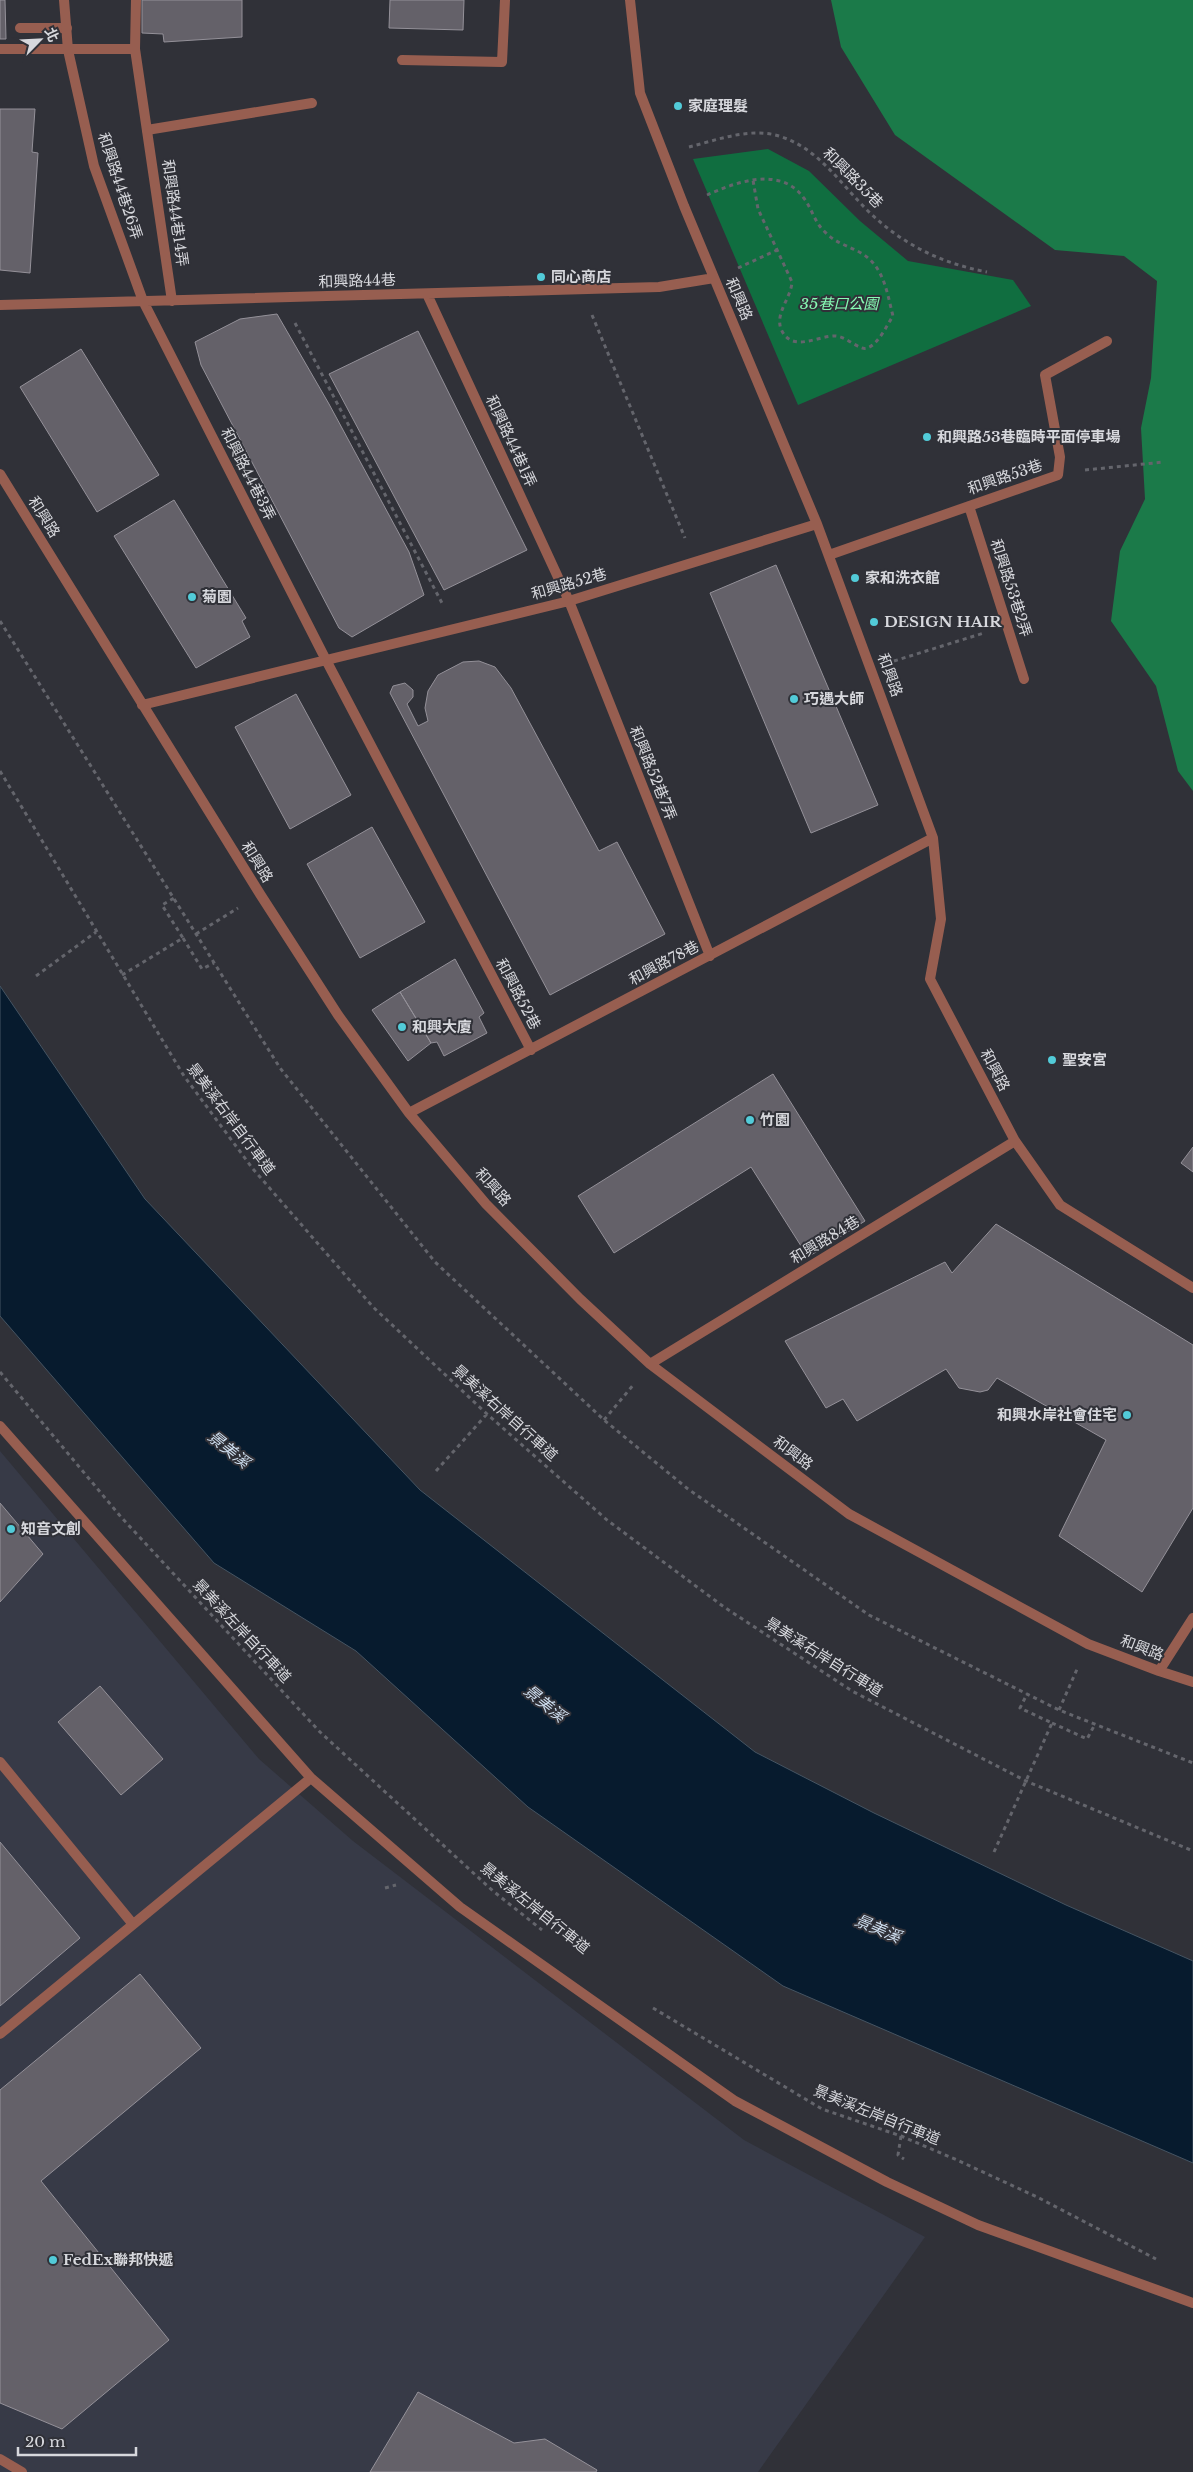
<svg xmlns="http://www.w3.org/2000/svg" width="1193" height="2472" font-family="'Libre Baskerville','Noto Sans TC',serif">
<rect width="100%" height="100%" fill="#303138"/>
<path fill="#373a47" d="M0 1451 259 1759 353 1841 744 2140 925 2237 758 2472H0Z"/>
<path fill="#106e40" d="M768 149 809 171 860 221 908 261 1013 280 1031 306 798 405 693 159Z"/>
<path fill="#1b7a49" d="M831 0H1193V791L1178 771 1156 686 1111 621 1120 551 1145 499 1141 428 1151 378 1157 281 1124 256 1055 250 895 135 841 47Z"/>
<path fill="#071b2e" stroke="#455462" d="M0 986 145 1199 420 1490 755 1752 874 1813 1066 1905 1193 1961V2163L783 1986 528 1807 356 1651 214 1563 0 1316Z"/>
<path fill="#646169" stroke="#949199" d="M0 0H5L6 39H0Z
M142 0H242V37L164 42 163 34 142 33Z
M390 0H464L463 30 389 28Z
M0 109H35L32 152 38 153 30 273 0 270Z
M277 314 329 404 409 552 424 595 352 637 339 628 201 365 195 342 240 319Z
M418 331 527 550 444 590 329 374Z
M81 349 159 475 97 512 20 387Z
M174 500 246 618 242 621 250 637 196 668 114 536Z
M776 565 878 805 811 833 710 593Z
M479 661 495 667 511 688 599 851 617 842 665 934 550 995 390 693 393 686 405 683 413 690V697L407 704 418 726 428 721 425 708 428 691 438 675 463 662Z
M296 694 351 795 290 829 235 727Z
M372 827 425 922 360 958 307 864Z
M455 959 484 1013 479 1017 487 1033 444 1056 437 1042 431 1043 400 992Z
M400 992 431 1043 408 1061 372 1010Z
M773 1074 865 1221 808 1257 751 1167 614 1253 578 1196Z
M1193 1147V1172L1181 1163Z
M996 1224 1193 1345V1508L1142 1592 1059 1536 1106 1440 997 1378 988 1390 980 1392 959 1388 946 1369 857 1421 843 1399 826 1408 785 1341 945 1262 952 1273Z
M0 1503 43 1554 0 1602Z
M100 1686 163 1759 121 1795 58 1722Z
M0 1842 80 1938 0 2006Z
M140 1974 201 2048 41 2181 169 2340 62 2429 0 2403V2090Z
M418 2392 514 2443 545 2439 597 2470 596 2472H370Z"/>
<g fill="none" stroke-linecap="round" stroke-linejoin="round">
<path stroke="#64656c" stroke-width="3" stroke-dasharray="4 4" stroke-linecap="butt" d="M689 147C717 140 750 127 779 136 818 148 840 183 868 211 902 244 940 263 987 272
M707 195C736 182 780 166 803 197 812 208 814 222 825 232 835 243 849 246 861 253 884 266 887 293 893 316 887 325 878 345 867 348 860 351 847 337 836 336 818 335 792 354 781 329 775 313 791 298 792 282L758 209 753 180
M738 268 777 250
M592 315 685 538
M295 323 443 605
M1085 470 1164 462
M0 621 280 1068 435 1262 604 1420 688 1489 869 1615 1059 1710 1193 1763
M894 661 984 633
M0 771 184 1076 253 1169 373 1307 487 1414 607 1520 724 1607 852 1691 1026 1781 1193 1851
M196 934 238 908
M183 938 202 969 214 963
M122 975 183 938 162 905 174 898
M36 976 96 932
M0 1372 121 1517 320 1732 493 1891 542 1930
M604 1420 634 1384
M436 1471 487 1414
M1059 1710 1078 1667
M1052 1723 1087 1739 1094 1726
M994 1852 1052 1723 1020 1708 1027 1694
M385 1888 396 1885
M653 2008 822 2109 901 2136 957 2160 1037 2197 1156 2259
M901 2136 898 2155 904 2159"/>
<path stroke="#975e50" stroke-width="10" d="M20 28H67
M402 60 502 62 505 0
M147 130 312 103"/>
<path stroke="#975e50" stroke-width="10" d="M64 0 68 50 94 166 143 301 326 660 531 1050
M136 0 135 49 172 301
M630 0 640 93 684 206 817 524 933 838 941 919 930 979 1015 1141 1060 1205 1193 1288
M0 49H135
M427 294 569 601 710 956
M0 305 659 287 714 278
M0 474 260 894 338 1015 409 1113 486 1204 580 1299 650 1364 849 1514 1088 1644 1159 1671 1193 1682
M969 506 1024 679
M829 555 1058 475 1060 457 1045 375 1107 341
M142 705 569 601 817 524
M409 1113 933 838
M650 1364 1015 1141
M0 1426 311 1778 460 1907 735 2101 887 2182 978 2225 1193 2303
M1159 1671 1193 1618
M0 1762 132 1923
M0 2034 311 1778
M0 2459 22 2472"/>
</g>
<g fill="#52cbd8" stroke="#303138" stroke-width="2">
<circle cx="678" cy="106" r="5"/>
<circle cx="541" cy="277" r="5"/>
<circle cx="927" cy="437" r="5"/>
<circle cx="855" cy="578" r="5"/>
<circle cx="192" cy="597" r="5"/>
<circle cx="874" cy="622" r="5"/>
<circle cx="794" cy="699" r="5"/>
<circle cx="402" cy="1027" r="5"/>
<circle cx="1052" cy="1060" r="5"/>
<circle cx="750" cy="1120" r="5"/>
<circle cx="1127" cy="1415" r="5"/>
<circle cx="11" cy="1529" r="5"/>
<circle cx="53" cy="2260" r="5"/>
</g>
<g text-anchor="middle" stroke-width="4" stroke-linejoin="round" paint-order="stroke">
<g font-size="15" font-weight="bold" fill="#d7d8dd" stroke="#303138" text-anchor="start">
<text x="688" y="111">家庭理髮</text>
<text x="551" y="282">同心商店</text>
<text x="937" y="442">和興路53巷臨時平面停車場</text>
<text x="865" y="583">家和洗衣館</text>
<text x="202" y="602">菊園</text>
<text x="884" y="627">DESIGN HAIR</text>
<text x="804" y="704">巧遇大師</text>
<text x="412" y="1032">和興大廈</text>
<text x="1062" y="1065">聖安宮</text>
<text x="760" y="1125">竹園</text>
<text x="1117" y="1420" text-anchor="end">和興水岸社會住宅</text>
<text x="21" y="1534">知音文創</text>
<text x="63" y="2265">FedEx聯邦快遞</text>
</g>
<g font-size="15" fill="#d7d8dd" stroke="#303138">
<text transform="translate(853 178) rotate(45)" y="5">和興路35巷</text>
<text transform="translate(120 186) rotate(72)" y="5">和興路44巷26弄</text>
<text transform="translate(175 213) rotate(82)" y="5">和興路44巷14弄</text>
<text transform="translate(357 281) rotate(-2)" y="5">和興路44巷</text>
<text transform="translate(739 299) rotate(67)" y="5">和興路</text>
<text transform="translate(511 441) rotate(65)" y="5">和興路44巷1弄</text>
<text transform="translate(248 474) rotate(63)" y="5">和興路44巷3弄</text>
<text transform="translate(1005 477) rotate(-19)" y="5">和興路53巷</text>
<text transform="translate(44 517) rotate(58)" y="5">和興路</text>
<text transform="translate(569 584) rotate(-16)" y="5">和興路52巷</text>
<text transform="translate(1011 588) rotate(72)" y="5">和興路53巷2弄</text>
<text transform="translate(890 675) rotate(70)" y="5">和興路</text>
<text transform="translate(653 773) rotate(68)" y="5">和興路52巷7弄</text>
<text transform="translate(257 862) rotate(58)" y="5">和興路</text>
<text transform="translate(664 963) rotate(-28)" y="5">和興路78巷</text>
<text transform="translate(518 994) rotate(62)" y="5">和興路52巷</text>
<text transform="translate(995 1070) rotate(62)" y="5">和興路</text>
<text transform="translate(231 1119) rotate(53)" y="5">景美溪右岸自行車道</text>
<text transform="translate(493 1187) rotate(48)" y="5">和興路</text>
<text transform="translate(825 1240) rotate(-31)" y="5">和興路84巷</text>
<text transform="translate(505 1413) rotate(42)" y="5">景美溪右岸自行車道</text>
<text transform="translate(793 1453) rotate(37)" y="5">和興路</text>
<text transform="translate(242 1631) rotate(47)" y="5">景美溪左岸自行車道</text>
<text transform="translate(1142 1648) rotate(21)" y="5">和興路</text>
<text transform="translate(824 1657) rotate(32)" y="5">景美溪右岸自行車道</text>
<text transform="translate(535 1908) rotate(39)" y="5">景美溪左岸自行車道</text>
<text transform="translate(877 2115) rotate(22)" y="5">景美溪左岸自行車道</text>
</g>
<g font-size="15" font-style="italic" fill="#87fbb4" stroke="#303138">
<text x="839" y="309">35巷口公園</text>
</g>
<g font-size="16" font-style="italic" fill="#cfdff0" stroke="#303138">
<text transform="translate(229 1449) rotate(39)" y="6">景美溪</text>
<text transform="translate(545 1703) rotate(39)" y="6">景美溪</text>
<text transform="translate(878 1928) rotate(23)" y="6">景美溪</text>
</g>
</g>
<g transform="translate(40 40) rotate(66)" stroke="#303138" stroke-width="4" paint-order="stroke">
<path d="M0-4L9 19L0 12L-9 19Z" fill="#d7d8dd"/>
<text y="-8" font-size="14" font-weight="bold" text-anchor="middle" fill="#d7d8dd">北</text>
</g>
<path d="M18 2447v8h118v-8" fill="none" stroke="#d7d8dd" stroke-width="2.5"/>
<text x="25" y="2447" font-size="15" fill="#d7d8dd" stroke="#303138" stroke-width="4" paint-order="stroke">20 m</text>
</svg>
